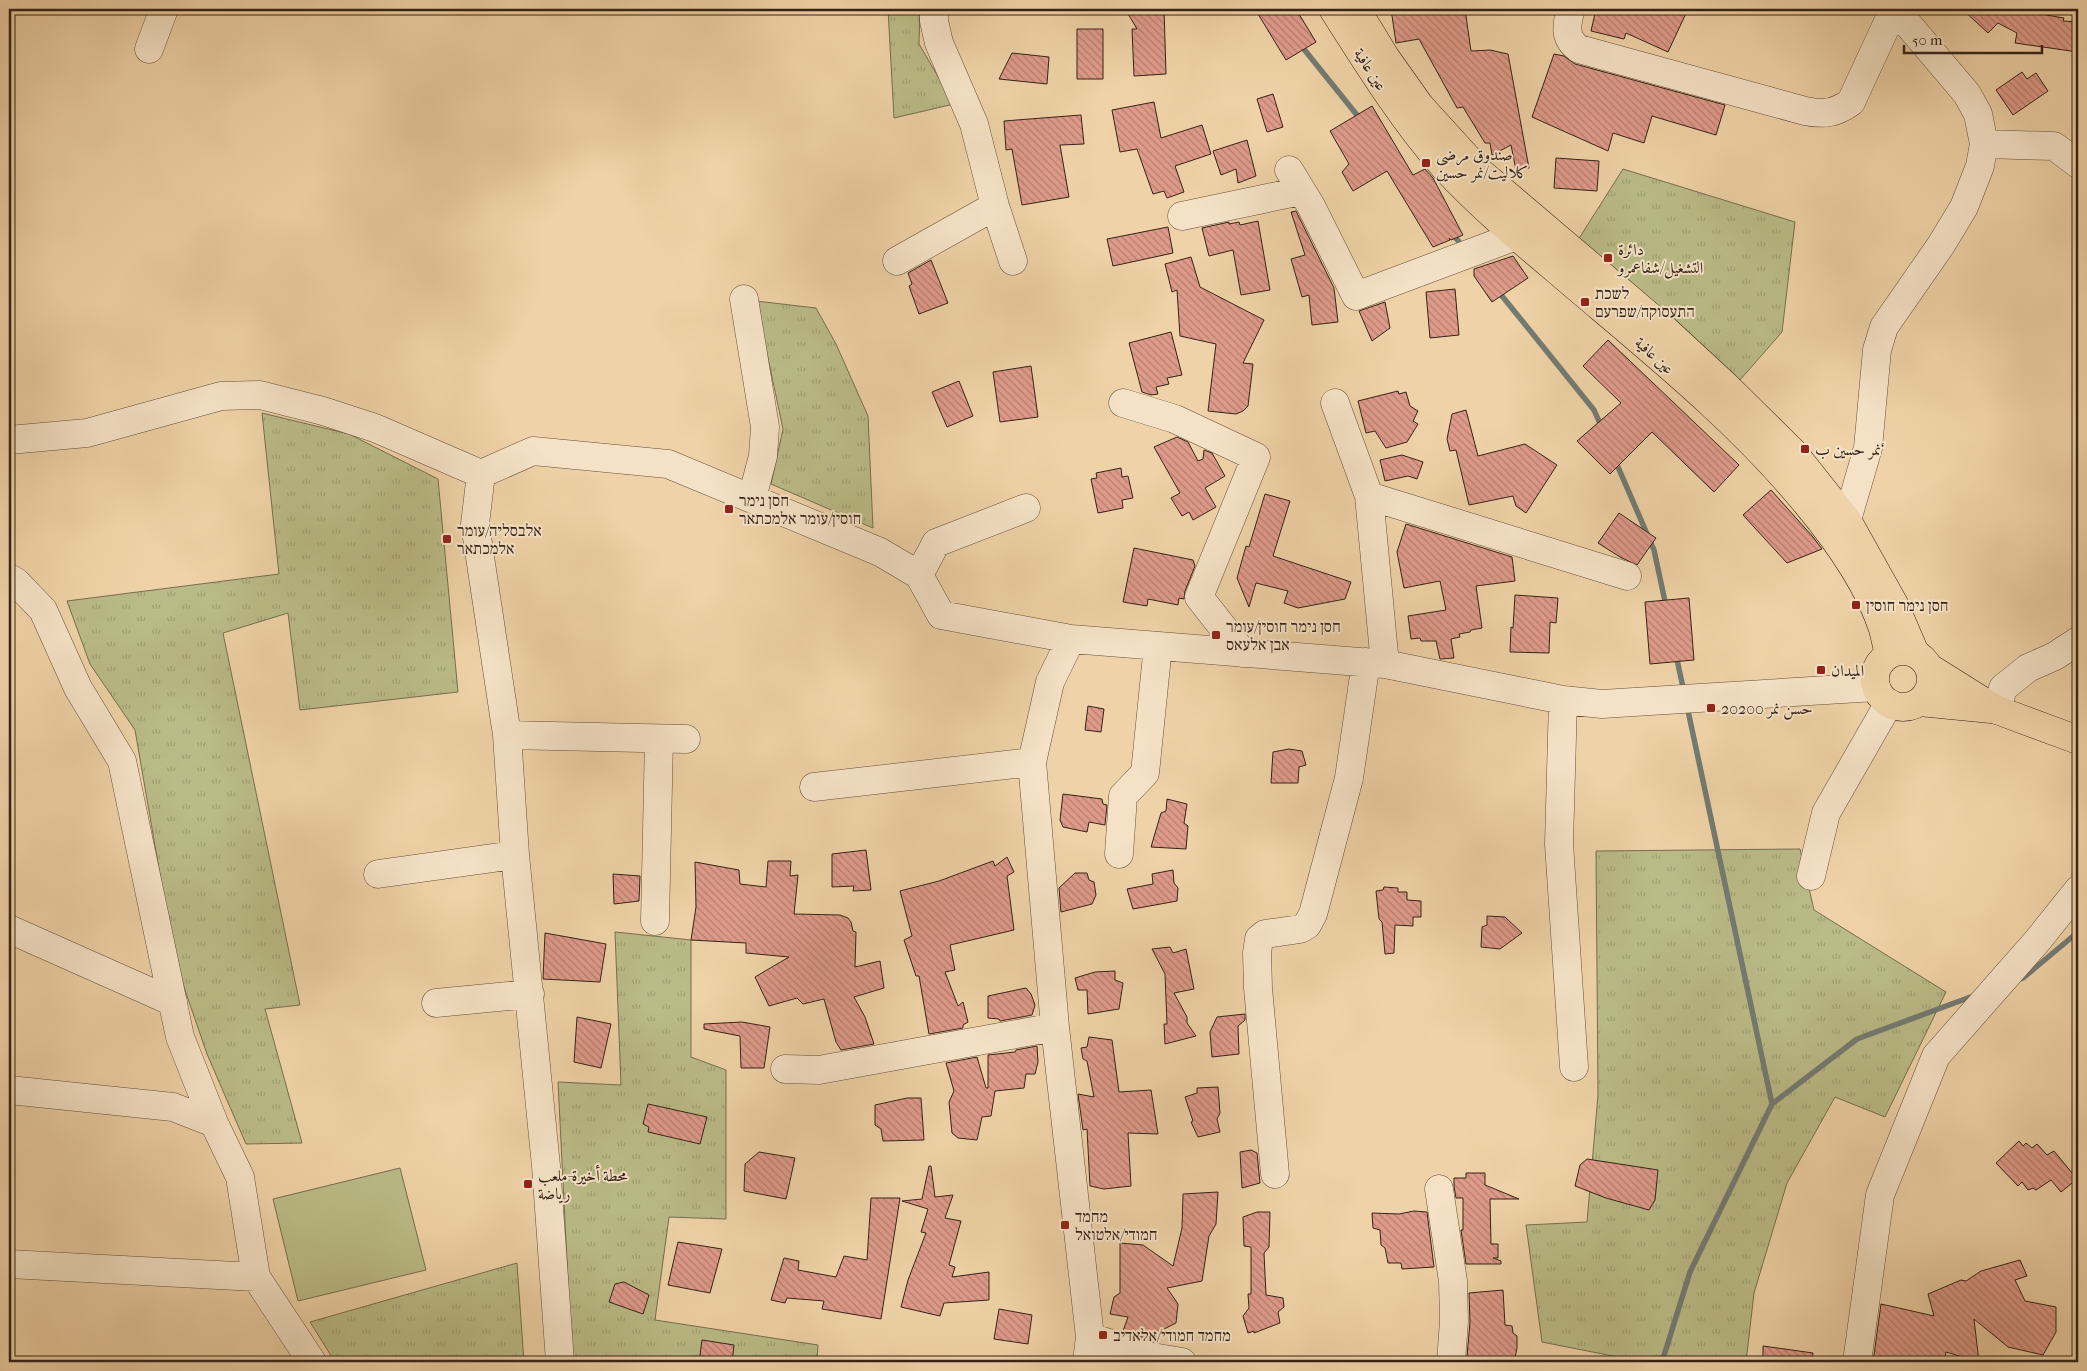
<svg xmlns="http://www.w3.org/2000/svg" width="2087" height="1371" font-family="'IM FELL French Canon',Amiri,'Frank Ruhl Libre',serif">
<defs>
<pattern id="grass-tufts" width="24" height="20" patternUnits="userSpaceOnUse" patternTransform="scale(1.25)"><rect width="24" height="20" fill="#babb87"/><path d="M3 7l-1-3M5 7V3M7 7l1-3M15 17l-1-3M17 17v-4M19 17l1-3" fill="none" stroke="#a0a074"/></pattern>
<pattern id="building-back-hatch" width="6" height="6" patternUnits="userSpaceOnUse" patternTransform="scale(1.25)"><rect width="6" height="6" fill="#df9b8a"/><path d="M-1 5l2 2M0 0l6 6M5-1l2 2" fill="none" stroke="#b67e70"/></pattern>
</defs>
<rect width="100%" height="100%" fill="#efd2a7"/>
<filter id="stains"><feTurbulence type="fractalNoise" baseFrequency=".004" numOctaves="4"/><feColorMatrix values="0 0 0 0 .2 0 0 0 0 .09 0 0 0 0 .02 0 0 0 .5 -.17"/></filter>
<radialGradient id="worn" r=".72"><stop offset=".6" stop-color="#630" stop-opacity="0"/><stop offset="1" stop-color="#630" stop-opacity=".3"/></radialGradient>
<path fill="url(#grass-tufts)" stroke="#786e4f" d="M888 9H920L919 44 954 104 894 118Z
M1623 169 1795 222 1782 332 1740 380 1571 251Z
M756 301 816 308 836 344 868 416 873 528 771 484 783 429Z
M262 413 349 434 438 479 458 692 300 710 288 613 223 633 300 1005 265 1009 302 1143 246 1144 207 1054 175 961 135 730 90 664 67 601 279 574Z
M1800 849 1814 910 1946 992 1885 1117 1835 1097 1787 1183 1754 1293 1746 1362H1643L1542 1342 1526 1225 1587 1222 1598 1095 1596 851Z
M615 932 691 940V1057L726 1070V1219L669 1217 655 1320 818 1345 817 1362H572L558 1082 621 1085Z
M517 1263 524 1362H335L310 1322Z"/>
<path fill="#babb87" stroke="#786e4f" d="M400 1168 426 1270 298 1301 273 1199Z"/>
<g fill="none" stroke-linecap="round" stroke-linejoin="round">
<path stroke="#737b72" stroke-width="5.5" d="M1299 43 1361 120
M1451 232 1464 248
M1498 291 1594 410 1602 428
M1615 460 1654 550 1666 606
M1676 655 1684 692
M1687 706 1772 1104
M2017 980 2023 978 2078 932
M1662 1362 1690 1272 1772 1104 1857 1039 1976 995"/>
</g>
<path fill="url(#building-back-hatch)" stroke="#352217" d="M1137 9H1164L1166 74 1134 76 1132 29H1137L1127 12Z
M1255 9H1296L1316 42 1286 60Z
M1391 9H1465L1471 51 1490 50 1508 54 1529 168 1516 170 1511 145 1492 155 1490 143H1485L1463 107 1457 108 1419 39 1396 43Z
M1596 9H1688L1668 52 1626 33 1624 39 1591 31Z
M1962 9H2011L2064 18 2063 21 2078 22V52L2015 43 2017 33 1998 23 1988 33Z
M1077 29H1103V79H1077Z
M1012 53 1049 57 1047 84 999 79Z
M1554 54 1564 56 1575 64 1725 105 1716 135 1652 116 1644 143 1613 133 1608 151 1532 117Z
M2022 72 2027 79 2036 73 2048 91 2013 115 1996 90Z
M1273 94 1283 127 1267 132 1257 99Z
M1154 102 1161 138 1202 125 1211 154 1175 166 1184 192 1167 198 1164 191 1153 194 1137 149 1120 152 1112 110Z
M1372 106 1413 175 1425 169 1433 178 1463 235 1451 240 1449 238 1450 240 1433 247 1387 171 1353 191 1342 172 1349 164 1330 131Z
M1081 115 1084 144 1060 145 1069 197 1022 205 1012 149 1006 150 1004 121Z
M1247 140 1256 176 1238 183 1236 169 1221 175 1213 151Z
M1556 158 1599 161 1597 191 1554 188Z
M1296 211 1334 288 1338 322 1312 325 1309 295 1302 297 1291 259 1305 255 1291 212Z
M1258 221 1270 290 1241 295 1233 250 1209 256 1202 228 1229 222V224L1239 222 1240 225Z
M1168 227 1173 253 1113 266 1107 239Z
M1513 256 1528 278 1492 302 1474 276V269Z
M1191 257 1200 287 1264 320 1243 363 1253 364 1248 406 1243 411 1236 414 1208 411 1216 344 1180 336 1177 290 1172 292 1165 264Z
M931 260 948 303 919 314 909 286 912 284 908 273Z
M1455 289 1459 335 1430 338 1426 292Z
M1385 302 1390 328 1372 341 1359 311Z
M1171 332 1182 375 1167 378 1169 384 1156 387 1158 394 1151 395 1142 392 1129 343Z
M1608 340 1739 465 1714 492 1652 432 1610 474 1577 441 1621 403 1583 366Z
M1031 366 1038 417 1000 422 993 372Z
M959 381 973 416 947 427 932 392Z
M1398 391 1399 394 1406 392 1410 406 1418 411 1413 421 1418 424 1407 442 1386 448 1375 431 1366 433 1358 401Z
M1466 410 1478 456 1525 444 1557 465 1526 513 1516 506 1513 496 1469 505 1456 450 1450 451 1447 439 1452 414Z
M1177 437 1188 442 1198 461 1203 459 1204 450 1212 453 1225 476 1205 488 1216 507 1193 520 1189 512 1182 516 1171 498 1180 493 1154 447Z
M1402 455 1423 462 1417 479 1408 476 1385 481 1380 460Z
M1121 468 1122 477 1128 476 1133 498 1122 500 1123 508 1098 513 1091 479 1097 478 1096 473Z
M1771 490 1813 537 1822 549 1787 563 1743 515Z
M1265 494 1290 501 1273 556 1351 582 1345 599 1298 608 1284 603 1288 591 1256 583 1249 607 1237 578 1246 546 1249 547Z
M1619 513 1656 538 1637 565 1620 557 1598 543Z
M1406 524 1512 557 1515 581 1476 586 1482 628 1471 630 1470 632 1459 634 1460 637 1451 639 1454 658 1440 659 1436 641H1421L1420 638 1411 639 1408 616 1446 610 1440 581 1404 588 1397 552Z
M1134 548 1193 560 1195 566 1185 591 1184 599 1179 598 1178 605 1148 599 1147 606 1123 602Z
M1515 595 1558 598 1556 623 1550 622 1549 653 1510 652 1511 627 1513 628Z
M1689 598 1694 660 1650 664 1645 602Z
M1088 706 1104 709 1101 732 1085 730Z
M1289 749 1302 751 1306 765 1299 767 1298 783H1271L1273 752Z
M1063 794 1102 799 1103 804 1107 805 1105 825 1089 822 1087 832 1063 827 1060 820Z
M1167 799 1187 804 1184 823 1188 826 1186 849 1151 847 1161 813 1166 811Z
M866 850 871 890 853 891 854 886 832 887V854Z
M1007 857 1014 872 1007 876 1014 930 950 945 955 970 945 972 958 1006 963 1002 968 1022 963 1025V1028L929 1034 919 976H916L904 940 912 936 900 891 939 881 993 861 995 866Z
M768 861H791L790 876 798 875 794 914 840 915 848 918 851 922 853 931 856 932 855 967 880 961 884 988 854 997 865 1017 874 1044 841 1050 836 1042 824 999 803 1004 797 998 769 1006 755 977 789 957 746 953V943L691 940 696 907 695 862 739 870 740 884 766 887Z
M1173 870 1174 883 1178 888 1177 901 1133 909 1127 889 1153 884 1152 874Z
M1075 873H1087L1089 880 1094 882 1096 895 1092 904 1061 912 1059 888Z
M613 874 640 876 639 901 614 904Z
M1384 887 1398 888V892H1407V900L1421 901V917H1413V926L1395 925 1394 953 1385 954 1382 922 1379 919 1376 891 1383 890Z
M1487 916 1505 917 1522 933 1500 949 1481 947 1482 927 1487 925Z
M545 933 606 944 600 982 543 979Z
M1170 947 1173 953 1186 949 1194 989 1174 993 1187 1017V1023L1196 1036 1165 1044 1164 1024H1167L1165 974 1152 949Z
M1115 971V980L1123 983 1119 1009 1088 1014 1087 990H1078L1075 978 1095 972Z
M1026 988 1031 994 1035 1005 1032 1015 1000 1021 999 1019 988 1018V996Z
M1245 1014V1020L1238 1026 1239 1054 1212 1057 1210 1032 1217 1017Z
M577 1017 611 1024 601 1068 574 1062Z
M742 1022 770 1027 764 1068H741L740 1036 704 1029V1024Z
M1089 1037 1112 1040 1119 1092 1151 1090 1158 1134 1128 1133 1131 1186 1104 1189 1090 1186 1087 1129 1083 1130 1078 1094 1094 1097 1087 1061 1083 1059 1081 1048 1087 1047Z
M1037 1046 1038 1062 1035 1074H1026L1024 1088 995 1091 991 1116 982 1117 977 1140 958 1138 952 1133 949 1102 954 1091 946 1063 977 1057 986 1088H988V1055L1015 1052 1016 1050Z
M1218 1087 1220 1113 1217 1119 1220 1132 1198 1137 1191 1122 1193 1121 1185 1097 1197 1093V1088Z
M907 1098H921L924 1140 883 1141 881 1129 875 1125V1105Z
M648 1104 707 1117 700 1144 648 1132 649 1127 643 1124Z
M2019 1141 2023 1146 2026 1143 2032 1148 2037 1144 2047 1155 2054 1151 2077 1179 2061 1192 2051 1180 2036 1190 2033 1188 2028 1190 2022 1182 2018 1186 1996 1163Z
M1251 1150 1257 1153 1260 1183 1242 1188 1240 1152Z
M759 1152 795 1158 786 1199 744 1191 745 1164Z
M1587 1159 1658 1170 1655 1200 1649 1210 1606 1198 1575 1186 1580 1165Z
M929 1166H931L935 1197 953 1195 945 1218 961 1221 949 1265 955 1267 952 1277 989 1272V1300L944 1303 940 1316 901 1307 908 1280 926 1233 921 1232 928 1209 902 1201 922 1199Z
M1466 1173H1485V1185L1519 1199H1490L1491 1244H1498V1258H1493L1501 1261V1264H1466L1461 1230H1463V1198H1456L1454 1186V1178H1466Z
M1218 1192 1216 1224 1209 1236 1202 1281 1167 1288 1178 1304 1176 1323 1162 1330 1157 1342 1123 1331 1128 1317 1110 1314 1114 1297 1120 1293V1243L1143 1245 1173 1266 1182 1228 1183 1194Z
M871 1198H900L881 1319 822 1309 824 1301 787 1298 785 1303 771 1300 784 1258 799 1261 798 1270 836 1277 844 1256 867 1260Z
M1414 1211 1427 1212 1434 1267 1402 1269 1401 1263H1388L1385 1248 1381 1245 1380 1230 1373 1228 1372 1213 1399 1214Z
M1257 1212H1270L1269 1247 1264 1253 1266 1295 1283 1298 1284 1307 1278 1312 1280 1323 1254 1333V1331L1248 1333 1243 1316 1249 1308 1248 1294H1251V1247L1244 1246 1243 1217Z
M678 1242 722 1249 710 1293 668 1285Z
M2020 1260 2027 1276 2015 1280 2025 1301 2056 1307V1332L2043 1355 2008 1347 1974 1319 1979 1362 1946 1352 1944 1362H1873L1881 1304 1934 1316 1928 1294 1961 1280 1966 1281 1981 1271Z
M624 1282 649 1295 643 1314 609 1302 615 1284Z
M1503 1290 1505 1325 1512 1326 1513 1333 1517 1336V1348L1515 1358 1467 1357 1470 1322 1469 1293Z
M999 1309 1032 1315 1028 1344 994 1339Z
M702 1340 734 1345 732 1362H699Z
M1763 1346 1813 1353 1812 1362H1763Z"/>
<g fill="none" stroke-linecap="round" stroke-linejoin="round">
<defs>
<path id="minor" d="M934 9V21L939 43 974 124 995 206 1013 261
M1571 9C1566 26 1564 38 1579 49L1805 111C1824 115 1836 113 1851 102L1894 9
M149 49 164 9
M1984 144 2054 146 2078 164
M1289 170 1311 206 1356 296 1516 236
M1182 216 1301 191
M897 261 995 206
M744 299 765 427 763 456 752 498
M1123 403 1175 419 1256 457 1199 597 1243 653
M1335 403 1369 496 1385 664
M9 440 87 433 221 396 260 395 323 411 375 428 481 474
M1369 496 1627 576
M1847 520 1868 448 1877 350 1884 327 1941 245 1964 207 1980 166 1984 144 1978 114 1967 94 1895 9
M919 575 936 543 1026 508
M9 578 16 582 43 610 78 688 122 761 180 1037 214 1123
M1071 639 1050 682 1032 762 1055 1027 1090 1337 1087 1362
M1563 700 1559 844 1574 1067
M1997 710 2003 688 2028 668 2055 656 2078 641
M507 735 686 739
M814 787 1032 762
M1119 854 1123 796 1145 773 1158 646
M378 874 515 855
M1811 876 1826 813 1889 703
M655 921 659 739
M9 929 173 1002
M436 1003 530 994
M785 1069 819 1070 1055 1027
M9 1090 173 1107 214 1123 240 1177 256 1277 312 1362
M1275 1174 1258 988 1257 953 1259 939 1265 934 1300 929 1307 925 1313 914 1349 778 1366 662
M1439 1189 1453 1281 1454 1321 1451 1362
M9 1264 256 1277
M1090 1337 1152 1357 1182 1362
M560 1362 546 1166 515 855 507 735 475 524 481 474 533 451 668 464 880 552 919 575 941 615 1071 639 1385 664 1563 700 1602 704 1876 687
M1857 1362 1880 1195 1936 1056 2038 940 2078 890"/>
<path id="major" d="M1333 9C1368 64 1402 119 1445 168 1479 205 1522 241 1560 273 1644 345 1737 418 1807 504 1837 540 1868 583 1883 629 1885 637 1887 646 1889 654
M1356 9 1386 58 1420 106 1480 172 1660 325 1726 386 1793 452 1847 520 1894 604 1915 653
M1875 679a28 28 0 1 1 56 0a28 28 0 1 1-56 0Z
M1930 668 1997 710 2078 740
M1920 702 1991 709"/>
</defs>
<use href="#minor" stroke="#644e3b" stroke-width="29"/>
<use href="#major" stroke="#352217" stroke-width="29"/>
<use href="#minor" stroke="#f5e2c6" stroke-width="28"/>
<use href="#major" stroke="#efd2a7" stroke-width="28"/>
</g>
<g fill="#8f2418" stroke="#f5e2c6" stroke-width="2">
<rect x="1421" y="158" width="10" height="10" rx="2.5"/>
<rect x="1603" y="253" width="10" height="10" rx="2.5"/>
<rect x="1580" y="297" width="10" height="10" rx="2.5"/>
<rect x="1800" y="444" width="10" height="10" rx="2.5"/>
<rect x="724" y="504" width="10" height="10" rx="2.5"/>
<rect x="442" y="534" width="10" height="10" rx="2.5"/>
<rect x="1851" y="600" width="10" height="10" rx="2.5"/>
<rect x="1211" y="630" width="10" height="10" rx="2.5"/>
<rect x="1816" y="665" width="10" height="10" rx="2.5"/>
<rect x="1706" y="703" width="10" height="10" rx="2.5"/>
<rect x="523" y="1179" width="10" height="10" rx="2.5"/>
<rect x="1060" y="1220" width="10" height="10" rx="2.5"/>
<rect x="1098" y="1330" width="10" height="10" rx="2.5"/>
</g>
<g text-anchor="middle" stroke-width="4" stroke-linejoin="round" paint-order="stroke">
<g font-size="16" fill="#352217" stroke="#f5e2c6">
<text transform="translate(1371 69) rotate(57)" y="6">عين عافية</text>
<text transform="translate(1655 355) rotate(42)" y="6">عين عافية</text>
</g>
<g font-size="16" fill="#352217" stroke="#f5e2c6" text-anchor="start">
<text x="1436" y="160">صندوق مرضى<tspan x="1436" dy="18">كلاليت/نمر حسين</tspan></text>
<text x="1618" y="255">دائرة<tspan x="1618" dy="18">التشغيل/شفاعمرو</tspan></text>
<text x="1595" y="299">לשכת<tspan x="1595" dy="18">התעסוקה/שפרעם</tspan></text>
<text x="1815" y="455">نمر حسين ب‘</text>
<text x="739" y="506">חסן נימר<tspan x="739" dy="18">חוסין/עומר אלמכתאר</tspan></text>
<text x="457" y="536">אלבסליה/עומר<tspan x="457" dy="18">אלמכתאר</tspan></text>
<text x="1866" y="611">חסן נימר חוסין</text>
<text x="1226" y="632">חסן נימר חוסין/עומר<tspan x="1226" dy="18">אבן אלעאס</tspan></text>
<text x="1831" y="676">الميدان</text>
<text x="1721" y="714">حسن نمر 20200</text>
<text x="538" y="1181">محطة أخيرة-ملعب<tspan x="538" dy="18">رياضة</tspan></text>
<text x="1075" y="1222">מחמד<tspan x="1075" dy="18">חמודי/אלטואל</tspan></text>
<text x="1113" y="1341">מחמד חמודי/אלאדיב</text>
</g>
</g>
<rect width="2087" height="1371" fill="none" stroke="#efd2a7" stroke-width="30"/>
<rect x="10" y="10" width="2067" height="1351" fill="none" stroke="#352217" stroke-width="2.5"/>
<rect x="15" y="15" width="2057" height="1341" fill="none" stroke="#352217"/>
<path d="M1904 45v8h138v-8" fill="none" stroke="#352217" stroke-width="2.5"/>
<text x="1912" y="45" font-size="15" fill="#352217" stroke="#f5e2c6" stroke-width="4" paint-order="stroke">50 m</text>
<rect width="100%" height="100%" filter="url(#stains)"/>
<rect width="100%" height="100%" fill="url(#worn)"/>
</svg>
